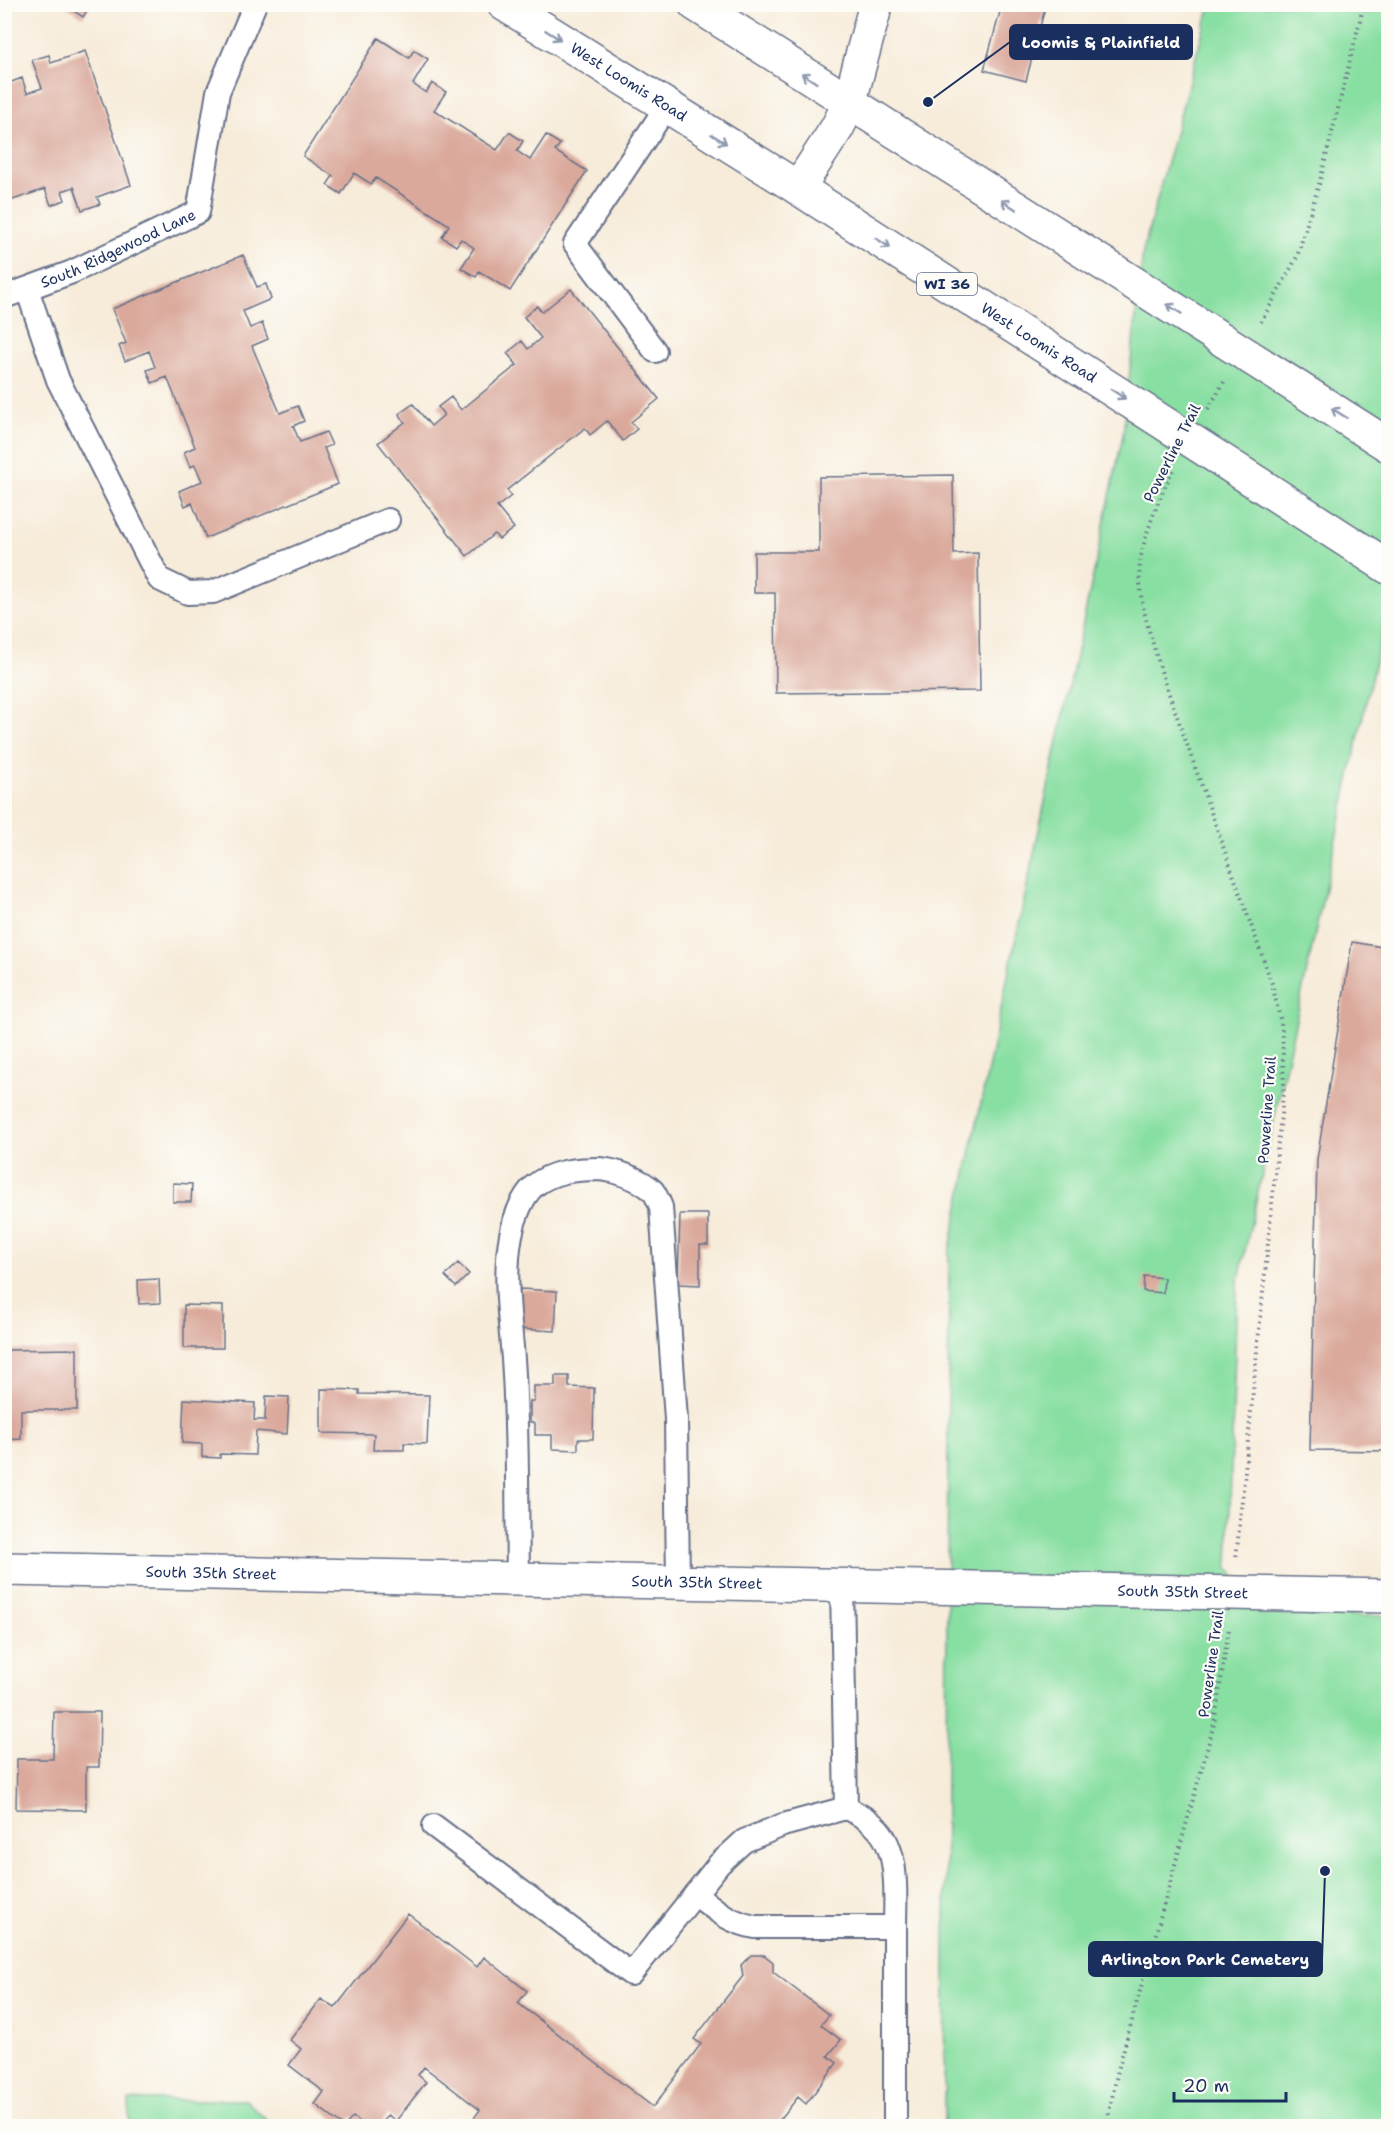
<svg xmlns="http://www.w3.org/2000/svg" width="1393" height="2131" font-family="'Shantell Sans',sans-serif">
<rect width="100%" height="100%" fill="#fdfcf7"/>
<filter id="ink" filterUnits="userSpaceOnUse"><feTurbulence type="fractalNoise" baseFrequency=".0167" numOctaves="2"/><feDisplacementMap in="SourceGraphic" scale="12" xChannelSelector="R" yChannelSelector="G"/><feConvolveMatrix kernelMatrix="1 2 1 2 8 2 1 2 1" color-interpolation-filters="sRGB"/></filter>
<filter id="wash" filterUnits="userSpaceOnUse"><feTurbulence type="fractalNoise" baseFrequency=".008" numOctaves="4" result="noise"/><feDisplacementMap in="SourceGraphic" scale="24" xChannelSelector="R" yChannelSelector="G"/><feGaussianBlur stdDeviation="1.35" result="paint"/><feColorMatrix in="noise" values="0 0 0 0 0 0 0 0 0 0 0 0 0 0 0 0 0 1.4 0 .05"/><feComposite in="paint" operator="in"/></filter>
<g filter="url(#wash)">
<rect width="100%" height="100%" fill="#f7ecda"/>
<path fill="#88dfa2" stroke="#528780" stroke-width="1.5" d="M1210 5H1388V603L1237 1287 1228 1567 1261 1614 1388 1616V2126H944L949 1253 1123 435 1143 251Z
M129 2100H246L272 2126H129Z"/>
<g id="blocks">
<path fill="#daa99b" d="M63 4H91L83 17Z
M981 4H1046L1026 81 984 70 1000 12 980 7Z
M378 38 409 58 414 50 428 59 413 84 426 93 432 83 446 92 434 110 497 150 509 132 523 141 517 151 530 160 546 135 560 144 555 151 587 171 510 291 479 271 476 277 461 268 474 248 461 239 456 246 442 237 449 225 376 178 371 184 354 173 341 194 327 185 333 176 303 156Z
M85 51 131 185 97 197 100 204 82 210 74 187 62 191 65 200 51 205 45 189 4 203V106L13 103 6 84 22 78 27 93 42 88 32 60 49 55 51 63Z
M243 255 257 287 266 284 271 299 243 311 250 328 262 323 268 339 252 346 280 413 298 406 304 421 293 426 300 442 326 432 332 445 324 448 338 484 206 538 192 503 185 506 179 491 202 481 195 465 190 467 184 452 195 447 167 377 152 383 147 370 155 367 149 351 125 361 119 346 126 343 112 309Z
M571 289 659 399 631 422 637 429 623 441 607 421 590 435 585 428 507 490 511 496 497 507 514 528 499 539 494 534 467 556 378 443 405 422 399 414 413 404 431 426 444 415 438 407 451 397 461 410 517 365 507 353 522 341 528 349 541 338 524 317 537 306 542 312Z
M953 475 954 554 978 553 980 691 776 693 775 593H754V552H819V477Z
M1352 942 1388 948V1451L1310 1450 1317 1159Z
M173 1183 192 1184 191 1202H173Z
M680 1214H708V1245H700V1285L678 1284Z
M458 1263 469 1274 456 1287 445 1276Z
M1144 1276 1164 1278 1163 1293 1143 1291Z
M159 1279 160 1303 139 1304 138 1280Z
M520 1289 557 1291 555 1331 518 1329Z
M184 1305 223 1306V1348H184Z
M77 1349V1410H21V1439L4 1440V1350Z
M555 1376H569V1387L594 1388 593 1439H578V1450L552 1449V1435H535V1423L530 1422V1401H534V1386H555Z
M321 1389 359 1390V1394L429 1395 427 1444 404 1443V1450H373L374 1434 321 1433Z
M266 1396 289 1397 287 1434 256 1431 255 1455 220 1454V1458L202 1457V1444L182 1443 184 1399 255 1403 254 1420H265Z
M54 1712H100L99 1767H86V1810L16 1809 17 1759H53Z
M408 1914 477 1967 484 1957 527 1991 518 2003 653 2107 701 2044 694 2039 743 1976 741 1965 751 1955H764L773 1962V1972L829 2015 821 2025 841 2040 828 2056 837 2063 806 2104 798 2097 775 2126H484L474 2118 480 2110 424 2067 418 2075 426 2082 396 2121 388 2115 378 2126H365L353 2117 345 2126H343L315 2104 324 2092 289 2065 301 2049 290 2040 321 1999 335 2008Z"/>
</g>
</g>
<g filter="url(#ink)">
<use href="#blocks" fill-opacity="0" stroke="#687189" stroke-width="1.5"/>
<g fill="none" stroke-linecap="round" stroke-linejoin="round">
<defs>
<g id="lane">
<path d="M27 289 58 380 159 579 188 593 213 592 388 520"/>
<path id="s1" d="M4 297 72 272 198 212 218 92 255 4"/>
<path d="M655 351 575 244 667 106"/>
<path d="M518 1579C517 1511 518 1443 514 1375 512 1329 502 1281 511 1235 514 1219 522 1197 534 1186 552 1171 577 1169 599 1169 615 1170 641 1179 653 1191 656 1195 659 1202 661 1207L676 1419 678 1583"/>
<path d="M434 1826 631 1974 719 1864 744 1841 783 1825 846 1808 842 1586"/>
<path d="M695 1894C716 1910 728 1922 755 1927H895C895 1894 901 1844 870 1822 863 1816 854 1812 846 1808"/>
<path d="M895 2126V1927"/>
</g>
<path id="street" d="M798 188 837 128 849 104 876 4"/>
<g id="secondary">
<path id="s2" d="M4 1569 1388 1596"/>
</g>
<g id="primary">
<path id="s3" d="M504 4 798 188 1388 567"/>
<path d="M695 4 1388 445"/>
</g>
</defs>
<use href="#lane" stroke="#687189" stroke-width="26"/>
<use href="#street" stroke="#687189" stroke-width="36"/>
<use href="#secondary" stroke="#687189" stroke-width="36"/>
<use href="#primary" stroke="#687189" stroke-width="36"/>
<path stroke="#687189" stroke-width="4" stroke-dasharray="1.5 4.5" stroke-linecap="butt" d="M1261 322 1297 257 1320 181 1364 4
M1208 409 1224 382
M1173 470C1160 496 1147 528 1141 556 1134 592 1152 639 1162 674L1272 984 1282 1027 1284 1087 1281 1115 1236 1559
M1106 2126 1118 2070 1214 1724 1229 1629"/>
<use href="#lane" stroke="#fff" stroke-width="22"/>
<use href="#street" stroke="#fff" stroke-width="33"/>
<use href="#secondary" stroke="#fff" stroke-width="33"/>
<use href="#primary" stroke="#fff" stroke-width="33"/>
</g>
<defs><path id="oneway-shaft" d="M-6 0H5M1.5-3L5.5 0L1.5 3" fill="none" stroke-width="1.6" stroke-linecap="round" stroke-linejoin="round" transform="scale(1.5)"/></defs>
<g stroke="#8d97ae">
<use href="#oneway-shaft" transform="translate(553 35) rotate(32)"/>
<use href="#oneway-shaft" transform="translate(809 78) rotate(-147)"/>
<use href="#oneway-shaft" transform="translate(719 139) rotate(32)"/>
<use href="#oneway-shaft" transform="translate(1009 205) rotate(-148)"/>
<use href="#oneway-shaft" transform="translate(883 243) rotate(33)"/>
<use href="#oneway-shaft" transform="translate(1174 309) rotate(-148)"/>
<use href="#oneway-shaft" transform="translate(1118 394) rotate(33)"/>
<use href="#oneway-shaft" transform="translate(1339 413) rotate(-148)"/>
</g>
</g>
<g text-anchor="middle" stroke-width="4.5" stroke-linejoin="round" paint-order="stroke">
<rect fill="#fdfcf7" stroke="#5f6c8c" stroke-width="1.5" x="917" y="273" width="60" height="22" rx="4.5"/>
<g font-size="14" font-weight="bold" fill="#1b2f5e">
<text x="947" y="289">WI 36</text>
</g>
<g font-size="15" fill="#1b2f5e" stroke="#fdfcf7">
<text dy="5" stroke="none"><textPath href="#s3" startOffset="147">West Loomis Road</textPath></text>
<text dy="5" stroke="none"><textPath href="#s1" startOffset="124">South Ridgewood Lane</textPath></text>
<text dy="5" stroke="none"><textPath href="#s3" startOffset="633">West Loomis Road</textPath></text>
<text transform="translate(1172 453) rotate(-63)" y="5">Powerline Trail</text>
<text transform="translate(1267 1110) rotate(-86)" y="5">Powerline Trail</text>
<text dy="5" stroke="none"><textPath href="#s2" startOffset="207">South 35th Street</textPath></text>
<text dy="5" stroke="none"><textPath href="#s2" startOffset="693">South 35th Street</textPath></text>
<text dy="5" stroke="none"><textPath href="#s2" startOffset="1179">South 35th Street</textPath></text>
<text transform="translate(1211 1664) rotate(-82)" y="5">Powerline Trail</text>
</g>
</g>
<path fill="none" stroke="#1b2f5e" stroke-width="2" d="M928 102L1010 42M1325 1871L1322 1959"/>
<g fill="#1b2f5e" stroke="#fdfcf7" stroke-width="2">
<circle cx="928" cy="102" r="6"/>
<circle cx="1325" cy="1871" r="6"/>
</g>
<g fill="#1b2f5e" stroke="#1b2f5e" stroke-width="2">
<rect x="1010" y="25" width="182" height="34" rx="6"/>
<rect x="1089" y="1942" width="233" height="34" rx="6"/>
</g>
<g font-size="16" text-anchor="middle" font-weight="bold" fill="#fff">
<text x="1101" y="48">Loomis &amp; Plainfield</text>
<text x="1205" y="1965">Arlington Park Cemetery</text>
</g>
<rect width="1393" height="2131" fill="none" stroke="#fdfcf7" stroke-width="24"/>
<path d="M1174 2092v9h112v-9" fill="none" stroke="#1b2f5e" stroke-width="3"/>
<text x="1183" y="2092" font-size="18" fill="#1b2f5e" stroke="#fdfcf7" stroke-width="4.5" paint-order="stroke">20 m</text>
</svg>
